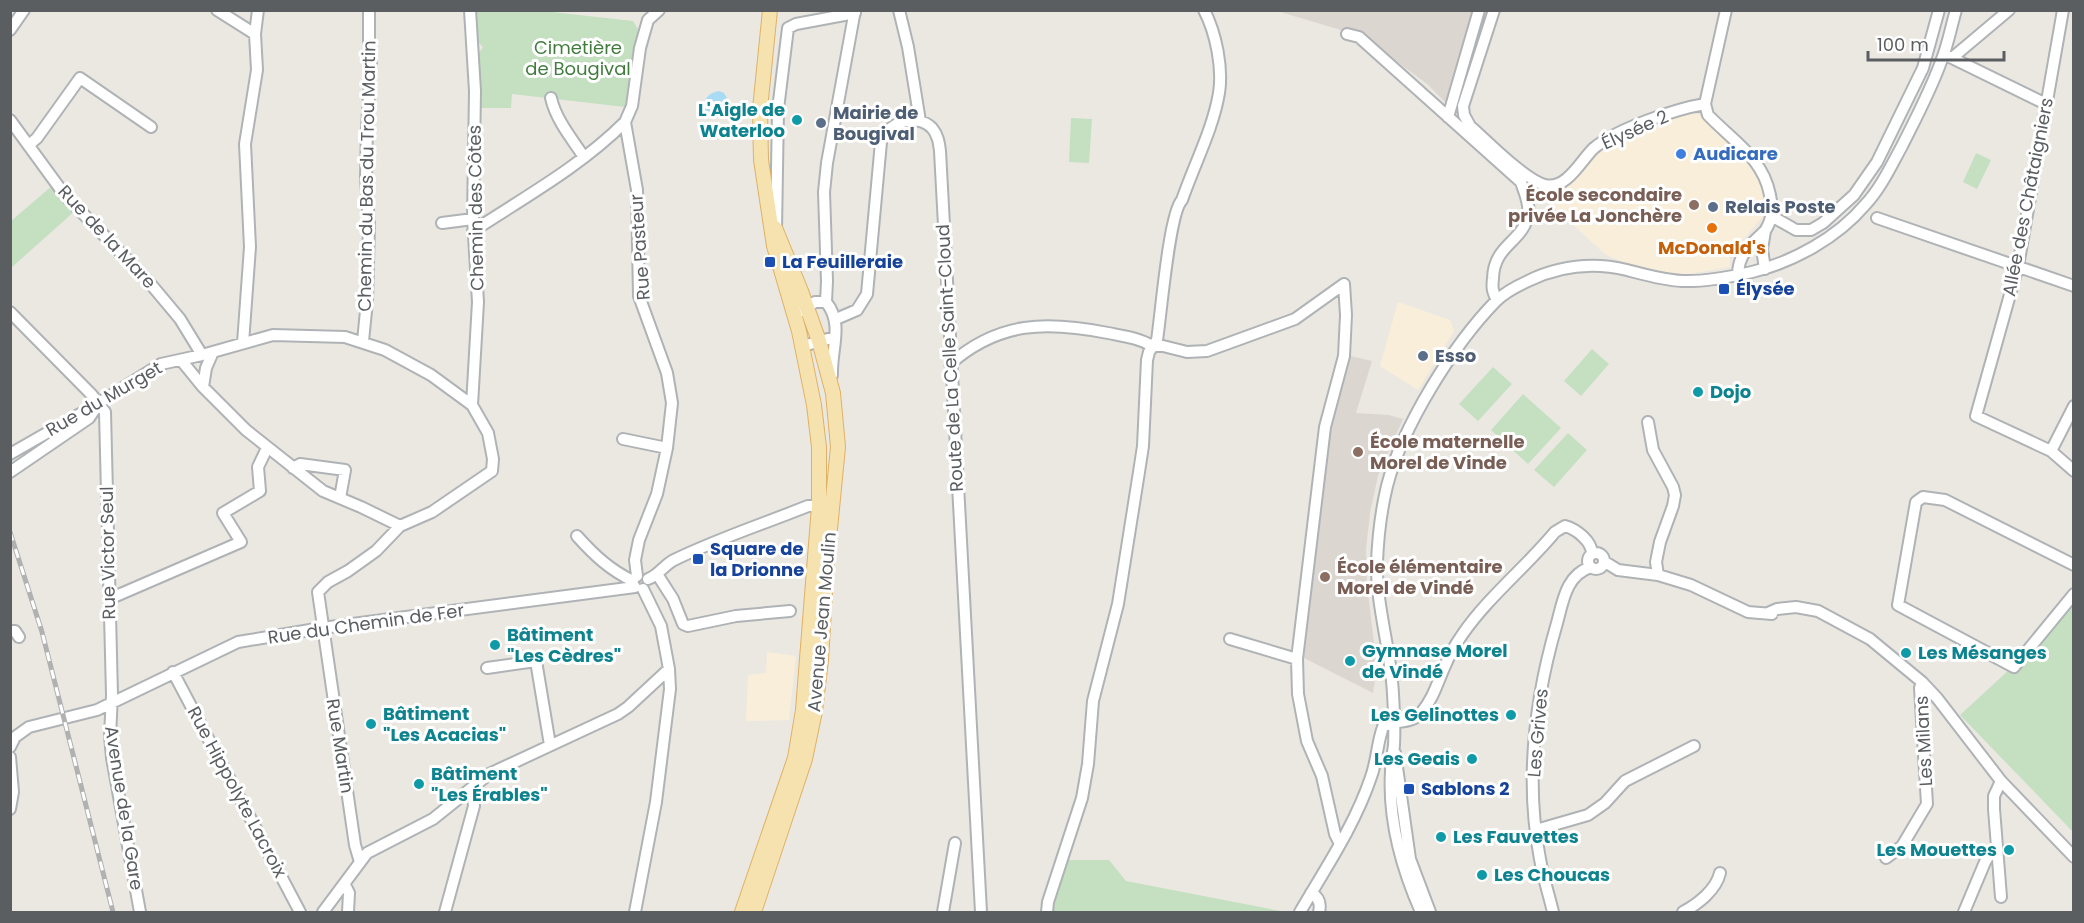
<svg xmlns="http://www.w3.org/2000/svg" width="2084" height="923" font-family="Poppins,sans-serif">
<rect width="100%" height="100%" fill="#ebe8e2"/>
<path fill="#f9eed9" d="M1687 111 1699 115 1750 162 1762 181 1766 213 1730 255V267L1682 275 1657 271 1626 263 1606 255 1549 203 1597 148 1619 135Z
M1398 302 1450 320 1454 331 1418 390 1380 366Z
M767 652 796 656 789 720 746 721 748 675 766 673Z"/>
<path fill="#dbd7d0" d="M1277 11H1482L1447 104 1427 84 1364 37Z
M1351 356 1372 361 1356 413 1389 415 1403 419 1378 476 1370 513 1366 550 1367 585 1377 667 1373 693 1304 658 1327 433Z"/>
<path fill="#c4e0c1" d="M475 11H543L633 21 638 29 632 56 625 107 512 94 511 108H479L478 54 483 47 477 41Z
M1071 118 1092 119 1089 163 1069 162Z
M1976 153 1991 160 1977 189 1963 182Z
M53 185 76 210 11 268V221Z
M1592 349 1609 364 1581 396 1564 381Z
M1493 367 1512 384 1478 421 1459 404Z
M1523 394 1561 428 1528 464 1491 430Z
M1568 433 1587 450 1554 487 1534 470Z
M2073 598V832L1960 715 2010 669Z
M1068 860H1109L1126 881 1286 912H1053L1060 882Z"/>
<path fill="#a9dbf4" d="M719 91 724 93 727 98 724 102 720 103 721 110 720 115 710 119 705 116C700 104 706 93 719 91Z"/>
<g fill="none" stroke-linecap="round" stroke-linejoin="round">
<defs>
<path id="minor" d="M217 10 255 34
M470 10 475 91 473 219 478 302 472 405
M899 10 908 47 920 121
M1494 10 1463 106 1464 115 1470 126C1487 141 1525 180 1545 185 1567 190 1581 160 1594 148 1617 129 1675 109 1705 104
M1726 10 1705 104 1708 115C1733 141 1763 158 1770 195 1773 209 1773 218 1765 231
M2063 10 2018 266 1976 416 2051 451 2074 471
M648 20 659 10
M10 30 24 10
M1347 34 1359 37 1521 182C1524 192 1530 203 1528 214 1524 242 1494 244 1493 278 1492 287 1492 291 1497 300
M1947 56 1952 58 2009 10
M1952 58 2046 104
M551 98C556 120 572 139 584 157
M1448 117 1479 10
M10 120 64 194 149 282 180 319 202 355
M29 145 37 138 80 78 151 127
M1773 217 1796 230H1811L1823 223 1854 195 1877 162 1923 68 1939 10
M1877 218 2074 286
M442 223 473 219
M776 230 778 109 788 28 796 24 855 13
M473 231C525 197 581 166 625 122
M1738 275C1738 254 1751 244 1765 231L1762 249 1765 269
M826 302 827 281 824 192 827 163 855 10
M10 312 92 395 105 412 112 695 110 736 112 758 140 912
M795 315 815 302H826C844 324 831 348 832 375
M836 319 857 310 867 294 881 142C887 123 916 112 932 128 938 135 939 143 940 151L981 912
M363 341 367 301 369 225 366 177 367 128 371 64 369 41V10
M243 343 250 247 245 144 257 70 255 34 258 10
M803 346 835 337
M1152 346H1163L1187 352 1207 351 1295 319 1344 284
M181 360 203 387 246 430 323 491 361 507 400 526
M950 364C999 321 1047 321 1108 333 1123 336 1139 338 1152 346
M203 387 206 368 213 352
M1648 422 1653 450 1673 487 1675 495 1673 506 1660 542 1656 562 1658 575
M623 439 667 448
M2051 451 2074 406
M10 454 99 403 161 364 202 355 273 335 345 337 385 350 431 375 472 405 488 433 493 459 492 471 432 512 400 526 376 551 348 571 328 582 318 592 355 845 360 862
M293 468 300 464 345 470 340 498
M10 472 89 418 97 406
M577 536C594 555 610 570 633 581
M1588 561a8 8 0 1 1 16 0a8 8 0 1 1-16 0Z
M1605 562 1618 570 1658 575 1691 585 1748 612 1772 614
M2074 565 1945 500 1923 497 1916 502 1898 605 2014 667 2074 594
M657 574 673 599 683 624 688 626 736 616 790 611
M637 576 635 560 639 540 657 494 667 448 672 403 667 373 639 296 637 190 625 122 632 106 640 48 648 20
M648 579C658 576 664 565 674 560 717 539 763 524 808 506H819
M109 599 241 542 223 513 260 491 258 467 267 448
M1768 613 1777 609 1796 607 1818 611 1870 639 1922 682 1937 698 2001 781 2074 857
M10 631H15L19 637
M1230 639 1297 659
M487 668 536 661 550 745
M173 672 300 912
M10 747 15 737 29 727 97 710 238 642 322 628 635 587
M1395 753 1410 859 1430 912
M10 757 13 792 10 809
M2001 781 1994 796V809L2001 897
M1536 830 1588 815 1605 803 1625 781 1694 746
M1340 844 1335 834 1322 776 1307 741 1298 694 1297 659 1325 427 1344 356 1346 315 1344 284
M1886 858 1902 846 1927 804 1920 688 1922 682
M345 885 349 893 348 912
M1311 893C1319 897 1321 904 1319 912
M323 912 367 853 433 819 489 774 618 714 628 707 669 669
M445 912 474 806 472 789
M635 912 656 802 670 689 669 669 661 626 643 589
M943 912 955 843
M1047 912 1048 902 1082 798 1088 764 1093 701 1118 604 1139 472 1143 446 1147 360 1149 352 1157 340C1161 315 1169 213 1182 200 1194 165 1213 129 1219 93 1223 68 1216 33 1204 10
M1300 912C1325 869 1355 825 1371 777 1377 761 1377 743 1383 727 1394 719 1410 725 1421 713 1433 699 1437 684 1444 668 1449 656 1455 645 1462 635 1488 597 1526 567 1555 532L1565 526C1576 529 1592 541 1592 554
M1421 912C1402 869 1388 819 1391 771 1391 762 1393 754 1394 745 1395 728 1394 711 1393 694 1391 650 1376 607 1377 562 1378 537 1381 511 1387 486 1402 427 1453 345 1496 301 1504 293 1517 286 1528 281 1559 266 1593 262 1627 270 1646 275 1663 280 1682 281 1705 282 1730 277 1752 272 1793 262 1837 238 1865 205 1881 188 1891 166 1902 146 1916 118 1931 90 1942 59 1948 44 1951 27 1956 10
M1553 912C1549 895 1543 877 1540 859 1525 781 1535 698 1557 623 1563 601 1566 575 1591 567
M1683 912C1698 904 1716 890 1720 873
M1964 912 1985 862 1988 857 1997 850"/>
<path id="major" d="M742 912 795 758 803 710 819 506V447L814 405 799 331 774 246 761 160 760 109 770 10
M754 912 805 759 815 711 821 660 827 560 838 447 833 393 819 341 801 291 775 228"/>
</defs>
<use href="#minor" stroke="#afb3b6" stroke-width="14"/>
<use href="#major" stroke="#dfb167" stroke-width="16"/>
<use href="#minor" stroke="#fff" stroke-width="10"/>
<use href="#major" stroke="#f5e2ae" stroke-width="14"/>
<defs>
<path id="rail" d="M10 532 42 632 113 912"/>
</defs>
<use href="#rail" stroke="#b0b1b1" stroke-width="5"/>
<use href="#rail" stroke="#fff" stroke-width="3" stroke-dasharray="9" stroke-linecap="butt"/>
</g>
<g fill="#0f9aa8" stroke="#fff" stroke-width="2">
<circle cx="797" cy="120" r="6"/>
<circle cx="1698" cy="392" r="6"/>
<circle cx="495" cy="645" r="6"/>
<circle cx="1906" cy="653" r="6"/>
<circle cx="1350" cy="661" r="6"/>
<circle cx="1511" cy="715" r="6"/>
<circle cx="371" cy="724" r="6"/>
<circle cx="1472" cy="759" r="6"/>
<circle cx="419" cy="784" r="6"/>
<circle cx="1441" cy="837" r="6"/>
<circle cx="2009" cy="850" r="6"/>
<circle cx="1482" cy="875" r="6"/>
</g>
<g fill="#5c6f8a" stroke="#fff" stroke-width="2">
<circle cx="821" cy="123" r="6"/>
<circle cx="1713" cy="207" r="6"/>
<circle cx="1423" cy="356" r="6"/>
</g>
<circle fill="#3f7fe0" stroke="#fff" stroke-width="2" cx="1681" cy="154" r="6"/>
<g fill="#8d6e63" stroke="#fff" stroke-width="2">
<circle cx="1694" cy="205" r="6"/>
<circle cx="1358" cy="452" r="6"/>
<circle cx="1325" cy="577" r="6"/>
</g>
<circle fill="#e8710a" stroke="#fff" stroke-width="2" cx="1712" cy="228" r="6"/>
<g fill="#1a4fb4" stroke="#fff" stroke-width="2">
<rect x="764" y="256" width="12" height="12" rx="3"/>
<rect x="1718" y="283" width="12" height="12" rx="3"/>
<rect x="692" y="553" width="12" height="12" rx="3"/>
<rect x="1403" y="783" width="12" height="12" rx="3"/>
</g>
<g text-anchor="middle" stroke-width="6" stroke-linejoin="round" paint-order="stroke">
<g font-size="18" fill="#417c3e" stroke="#fff">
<text x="578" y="54">Cimetière<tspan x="578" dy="21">de Bougival</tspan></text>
</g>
<g font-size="18" font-weight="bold" fill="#0d838f" stroke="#fff" text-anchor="start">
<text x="785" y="116" text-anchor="end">L'Aigle de<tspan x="785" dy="21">Waterloo</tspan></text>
<text x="1710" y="398">Dojo</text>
<text x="507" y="641">Bâtiment<tspan x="507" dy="21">"Les Cèdres"</tspan></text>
<text x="1362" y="657">Gymnase Morel<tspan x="1362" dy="21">de Vindé</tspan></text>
<text x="1918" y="659">Les Mésanges</text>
<text x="383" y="720">Bâtiment<tspan x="383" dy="21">"Les Acacias"</tspan></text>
<text x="1499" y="721" text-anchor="end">Les Gelinottes</text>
<text x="1460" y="765" text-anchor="end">Les Geais</text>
<text x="431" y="780">Bâtiment<tspan x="431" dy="21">"Les Érables"</tspan></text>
<text x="1453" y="843">Les Fauvettes</text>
<text x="1997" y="856" text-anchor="end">Les Mouettes</text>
<text x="1494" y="881">Les Choucas</text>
</g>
<g font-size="18" font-weight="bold" fill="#4e5e75" stroke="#fff" text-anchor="start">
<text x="833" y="119">Mairie de<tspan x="833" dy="21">Bougival</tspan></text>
<text x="1725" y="213">Relais Poste</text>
<text x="1435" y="362">Esso</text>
</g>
<g font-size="18" fill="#5a5e61" stroke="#fff">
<text transform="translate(1635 130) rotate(-24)" y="6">Élysée 2</text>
<text transform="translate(367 176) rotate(-89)" y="6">Chemin du Bas du Trou Martin</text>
<text transform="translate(2028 197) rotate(-79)" y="6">Allée des Châtaigniers</text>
<text transform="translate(476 208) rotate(-91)" y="6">Chemin des Côtes</text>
<text transform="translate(107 237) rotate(47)" y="6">Rue de la Mare</text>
<text transform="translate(640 247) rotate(-94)" y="6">Rue Pasteur</text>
<text transform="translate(950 358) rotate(-93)" y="6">Route de La Celle Saint-Cloud</text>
<text transform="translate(104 399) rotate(-30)" y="6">Rue du Murget</text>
<text transform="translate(108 553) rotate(-91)" y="6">Rue Victor Seul</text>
<text transform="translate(822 622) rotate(-85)" y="6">Avenue Jean Moulin</text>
<text transform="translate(366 624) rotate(-8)" y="6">Rue du Chemin de Fer</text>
<text transform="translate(1538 733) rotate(-85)" y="6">Les Grives</text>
<text transform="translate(1924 741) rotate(-93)" y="6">Les Milans</text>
<text transform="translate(340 746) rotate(81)" y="6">Rue Martin</text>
<text transform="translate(237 792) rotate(62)" y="6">Rue Hippolyte Lacroix</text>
<text transform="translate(124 808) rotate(81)" y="6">Avenue de la Gare</text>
</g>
<g font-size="18" font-weight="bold" fill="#366cbe" stroke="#fff" text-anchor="start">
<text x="1693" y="160">Audicare</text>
</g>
<g font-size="18" font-weight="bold" fill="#785e54" stroke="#fff" text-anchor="start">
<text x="1682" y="201" text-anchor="end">École secondaire<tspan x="1682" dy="21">privée La Jonchère</tspan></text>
<text x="1370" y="448">École maternelle<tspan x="1370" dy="21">Morel de Vinde</tspan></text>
<text x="1337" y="573">École élémentaire<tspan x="1337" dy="21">Morel de Vindé</tspan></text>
</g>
<g font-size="18" font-weight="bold" fill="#c56008" stroke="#fff">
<text x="1712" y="254">McDonald's</text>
</g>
<g font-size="18" font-weight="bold" fill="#164399" stroke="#fff" text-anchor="start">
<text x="782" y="268">La Feuilleraie</text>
<text x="1736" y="295">Élysée</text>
<text x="710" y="555">Square de<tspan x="710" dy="21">la Drionne</tspan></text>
<text x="1421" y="795">Sablons 2</text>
</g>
</g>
<rect width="2084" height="923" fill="none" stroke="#5a5e61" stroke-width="24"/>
<path d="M1868 51v9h136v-9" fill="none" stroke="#5a5e61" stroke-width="3"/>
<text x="1877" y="51" font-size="18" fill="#5a5e61" stroke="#ffffff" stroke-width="4.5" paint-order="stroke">100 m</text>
</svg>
